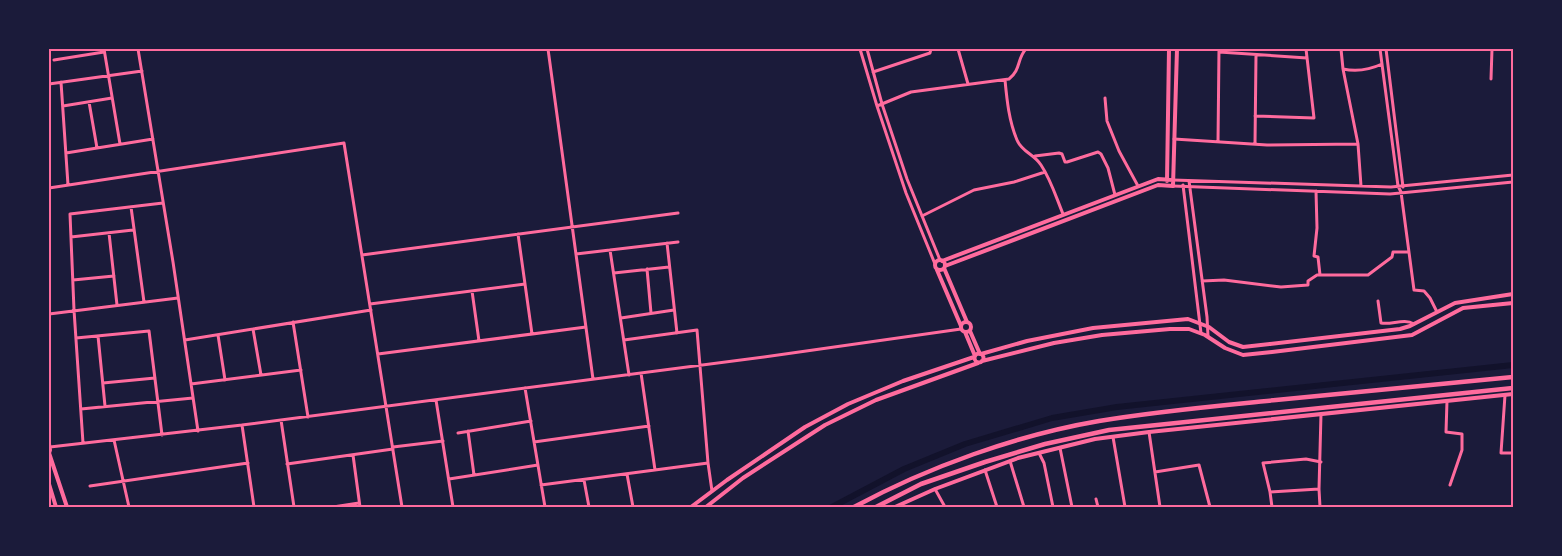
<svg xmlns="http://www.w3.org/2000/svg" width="1562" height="556" font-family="'Times New Roman',serif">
<rect width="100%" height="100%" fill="#1b1b3a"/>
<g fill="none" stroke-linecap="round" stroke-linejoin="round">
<path stroke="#12122b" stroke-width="6" d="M832 507 904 469 965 444 1052 418 1117 407 1513 365"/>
<path stroke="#ff6b9d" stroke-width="3" d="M104 49 120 144
M138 49 173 262 198 431
M548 49 593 379
M860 49 877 106 911 92 1009 79C1021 70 1017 58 1026 49
M867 49 882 104 907 179 940 260
M958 49 968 84
M1341 49 1343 69 1358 144 1361 186
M1380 49 1398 186 1401 192 1414 290 1424 291 1430 298 1437 312
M1386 49 1403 187
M1219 52 1307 58
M54 60 104 52
M1343 69C1357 72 1369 70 1382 64
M873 72 930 53 931 49
M1491 79 1492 49
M1005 80C1007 101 1009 121 1017 140 1022 152 1034 154 1041 165 1051 180 1056 197 1063 214
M61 82 68 185
M49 84 142 71
M1105 98 1107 121 1119 151 1138 186
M89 102 97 148
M63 106 112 98
M877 106 906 193 935 264
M1255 116 1314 118 1306 49
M1174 139 1267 145 1358 144
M1218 142 1219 49
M1255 144 1256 55
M66 153 153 139
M1035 156 1059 153 1062 154 1065 162H1067L1098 152 1101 154 1108 168 1115 195
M1173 180 1391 187 1513 175
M1189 181 1207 317 1208 336
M1183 185 1201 333
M1173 186 1390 194 1513 182
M49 188 344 143 402 507
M1316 191 1317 228 1314 256 1318 257 1320 275
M131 207 144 302
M922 216 974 190 1014 182 1045 172
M109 233 117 305
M518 234 532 334
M71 237 133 230
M667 243 677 333
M610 250 629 375
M576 254 678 242
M362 255 678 213
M647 269 651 313
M614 273 669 267
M73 280 114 276
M1202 281 1224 280 1281 287 1308 285V281L1317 275H1368L1392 257 1393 252H1409
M472 291 479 341
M1378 301 1381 323C1392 325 1404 318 1414 324
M370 304 525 284
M49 314 178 298
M621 318 674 310
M293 322 308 417
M253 329 261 375
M218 335 225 380
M98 336 105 406
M76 338 149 331 162 435
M185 340 371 310
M624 340 697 330 708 463 712 491
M378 354 586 327
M641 373 655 470
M103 383 155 378
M191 384 301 370
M525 388 545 507
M1505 395 1501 453H1513
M436 400 453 507
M1447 401 1446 432 1462 434V450L1450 485
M81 409 193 398
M281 420 294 507
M242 425 254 507
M468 431 474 475
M1149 432 1160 507
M458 433 531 421
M1113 437 1125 507
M114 440 129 507
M534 442 649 426
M83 443 74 310 70 214 163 203
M50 447 242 425 764 357 961 329
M393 447 443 441
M1060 448 1072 507
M1039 453 1044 463 1053 507
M353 455 360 507
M1010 461 1024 507
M287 464 393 449
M985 470 997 507
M1155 472 1199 465 1210 507
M627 474 633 507
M449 479 538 465
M584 480 589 507
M541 485 708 463
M90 486 248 463
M935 489 945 507
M1319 489 1321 414
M1270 492 1263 463 1306 459 1321 462
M1096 499 1098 507
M333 507 359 503
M1272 507 1270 492 1319 489 1320 507"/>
<path stroke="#ff6b9d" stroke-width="4" d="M1167 181 1169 49
M935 265a5 5 0 1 1 10 0a5 5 0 1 1-10 0Z
M942 261 1158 179 1173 180
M945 266 1158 185 1173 186 1177 49
M944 268 967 322
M937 270 961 326
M961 327a5 5 0 1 1 10 0a5 5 0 1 1-10 0Z
M970 331 980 354
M965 332 975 356
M974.5 358a4.5 4.5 0 1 1 9 0a4.5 4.5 0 1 1-9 0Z
M981 354 1027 341 1093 328 1188 319 1209 327 1229 342 1243 347 1400 329 1410 326 1455 303 1513 294
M982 361 1054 343 1102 335 1170 329H1189L1205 335 1225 348 1243 355 1272 352 1412 335 1463 308 1513 303
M49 444 50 450 49 453
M49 453 67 507
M49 484 56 507
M691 507 727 480 805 427 848 404 903 381 974 357
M706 507 743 478 825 425 876 400 978 363
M895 507 935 489 1018 458 1095 439 1149 432 1513 394"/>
<path stroke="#ff6b9d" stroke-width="4.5" d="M854 507C928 467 1017 435 1099 421 1158 411 1217 406 1276 400 1355 392 1434 385 1513 377
M876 507 921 484 985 462 1045 444 1109 430 1513 388"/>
</g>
<rect width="1562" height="556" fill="none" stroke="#1b1b3a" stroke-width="100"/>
<rect x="50" y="50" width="1462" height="456" fill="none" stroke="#ff6b9d" stroke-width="2"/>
</svg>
